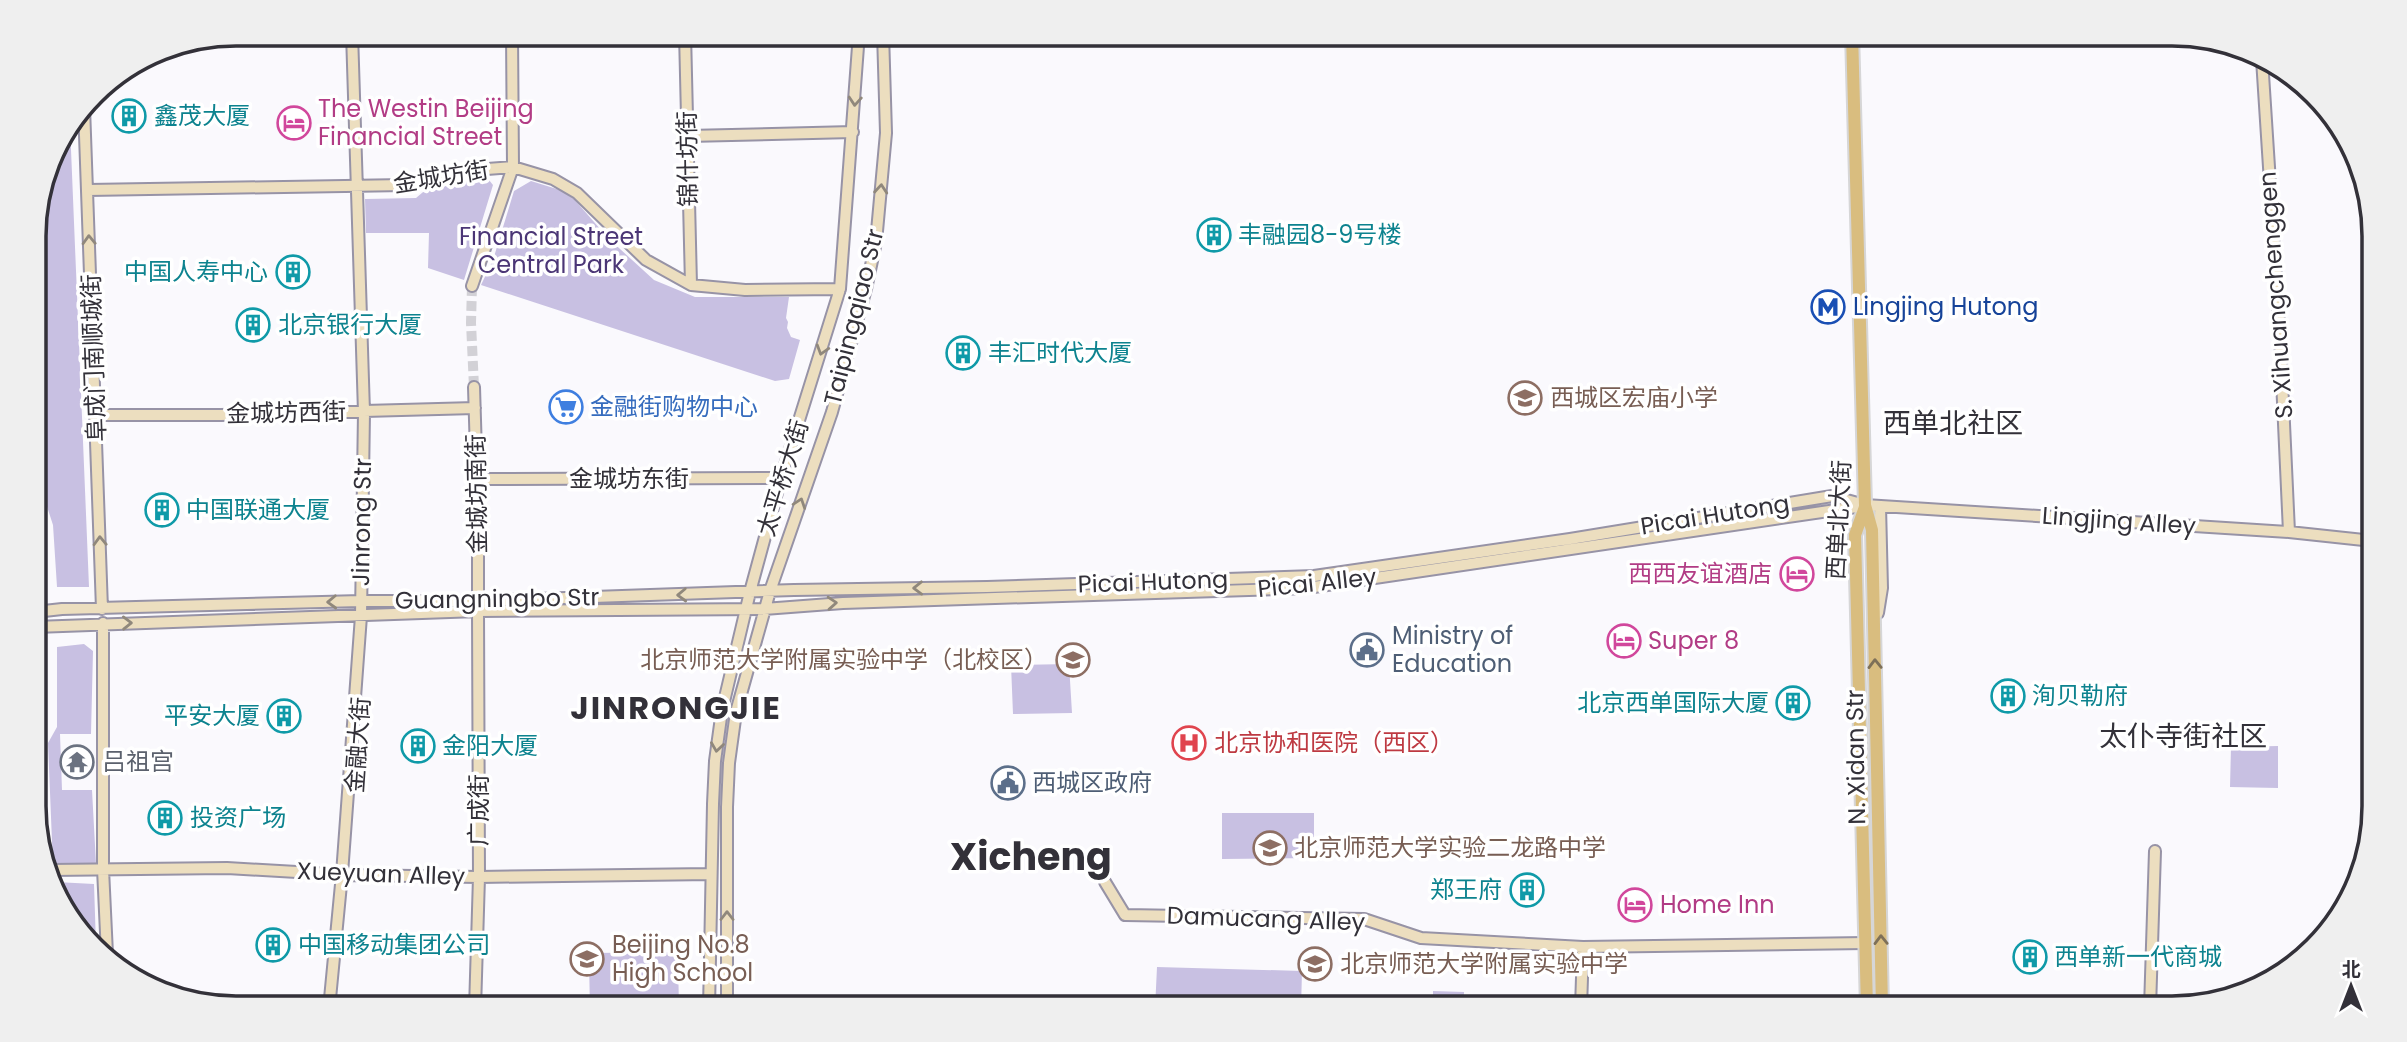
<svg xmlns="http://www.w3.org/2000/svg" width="2407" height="1042" font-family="Poppins,'Noto Sans SC',sans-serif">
<rect width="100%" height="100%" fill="#faf9fd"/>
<path fill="#c8c0e2" d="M70 125 89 587H57L53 525 40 485 34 318V222L54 147Z
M468 175H485L493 185 464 280 428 268 429 233H366L365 199 416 198 429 187Z
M531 181 560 190 574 199 608 238 654 280 695 297H789L786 318 788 322 787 328 791 337 800 340 789 379 775 381 481 285 493 260 514 191Z
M84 644 93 651 91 734H60L62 790H92L96 864 53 866 48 743 57 727V647Z
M1069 664 1072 713 1013 714 1011 665Z
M2278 746V788L2230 787 2231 747Z
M1222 813H1314V858L1222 859Z
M56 882 94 884 96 945 75 930Z
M675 952 678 959 679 1009H590L589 961 592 953Z
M1157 967 1302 971 1301 1009H1155Z
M1433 991 1464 992V1005H1433Z"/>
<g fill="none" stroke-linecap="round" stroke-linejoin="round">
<path stroke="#d2d1d6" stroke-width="10" stroke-dasharray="10 5" stroke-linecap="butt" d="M472 286 471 323 474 387"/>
<defs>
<path id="secondary" d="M685 33 691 285
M2262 59 2280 337 2289 532
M84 107 102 609
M688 136 853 132
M88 190 405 185 461 171 513 167 553 179 577 193 646 260 691 285 745 290 840 289
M472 286 513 167 512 33
M474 387 478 519V601
M96 415H221L475 408
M477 479 781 478
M35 612 62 609 361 601H478L794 590 987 587 1314 576 1570 539 1832 496 1865 505 2289 532 2373 541
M1878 613 1882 588 1880 506
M103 623V869L107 954
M35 626C40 695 35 765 36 835
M35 627 478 611 764 609 843 603 1307 588 1863 506
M51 870 227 868 348 875 479 877 711 874
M1105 882 1125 915 1364 919 1421 938 1583 947 1866 943
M1581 1008 1583 947
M2150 1008 2155 851
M329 1009 342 874 361 616 364 412 352 33
M475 1009 479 877 478 611
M709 1009 713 804 715 761 722 710 750 592 781 478 840 289 859 33
M727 1009V807L729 763 736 712 770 591 832 412 866 289 876 242 886 133 883 33"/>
<path id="primary" d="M1852 33 1865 505 1872 530 1882 1008
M1865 507 1855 535 1867 1008"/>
</defs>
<use href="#secondary" stroke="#9793a6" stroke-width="14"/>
<use href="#primary" stroke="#d6d6d7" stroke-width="16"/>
<use href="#secondary" stroke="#ecdebf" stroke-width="10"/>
<use href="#primary" stroke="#d9bd7f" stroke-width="12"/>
</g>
<defs><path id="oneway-chevron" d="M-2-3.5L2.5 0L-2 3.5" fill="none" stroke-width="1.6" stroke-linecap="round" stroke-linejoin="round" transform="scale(1.75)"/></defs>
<g stroke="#90887c">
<use href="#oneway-chevron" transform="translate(855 101) rotate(94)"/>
<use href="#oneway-chevron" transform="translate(881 189) rotate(-85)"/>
<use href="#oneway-chevron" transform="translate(89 240) rotate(-92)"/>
<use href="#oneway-chevron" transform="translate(822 350) rotate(107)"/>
<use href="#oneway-chevron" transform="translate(800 503) rotate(-71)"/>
<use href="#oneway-chevron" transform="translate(100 541) rotate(-92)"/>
<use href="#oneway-chevron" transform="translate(918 588) rotate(179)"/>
<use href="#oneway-chevron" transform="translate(682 595) rotate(178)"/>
<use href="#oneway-chevron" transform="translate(332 602) rotate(178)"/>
<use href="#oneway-chevron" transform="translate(832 603) rotate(-4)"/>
<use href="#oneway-chevron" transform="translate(127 623) rotate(-1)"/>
<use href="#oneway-chevron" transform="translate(717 747) rotate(98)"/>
<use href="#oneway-chevron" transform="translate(727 916) rotate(-90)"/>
</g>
<g stroke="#7e7058">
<use href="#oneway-chevron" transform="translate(1875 664) rotate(-91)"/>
<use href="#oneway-chevron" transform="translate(1881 940) rotate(-91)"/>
</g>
<defs>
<symbol id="building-ring" viewBox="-11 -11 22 22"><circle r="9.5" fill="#fff" stroke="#0f9aa8" stroke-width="1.5"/><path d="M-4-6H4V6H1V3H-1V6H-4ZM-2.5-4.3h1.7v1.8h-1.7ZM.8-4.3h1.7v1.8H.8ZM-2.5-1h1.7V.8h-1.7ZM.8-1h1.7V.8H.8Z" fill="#0f9aa8"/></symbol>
<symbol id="hotel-ring" viewBox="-11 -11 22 22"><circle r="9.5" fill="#fff" stroke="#d1479c" stroke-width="1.5"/><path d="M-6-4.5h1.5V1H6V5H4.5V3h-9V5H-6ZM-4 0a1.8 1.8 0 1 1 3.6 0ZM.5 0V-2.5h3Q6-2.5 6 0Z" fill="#d1479c"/></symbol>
<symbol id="metro-ring" viewBox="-11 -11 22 22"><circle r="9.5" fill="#fff" stroke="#1a4fb4" stroke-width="1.5"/><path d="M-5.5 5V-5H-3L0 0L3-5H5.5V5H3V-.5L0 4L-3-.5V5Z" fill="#1a4fb4"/></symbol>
<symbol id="school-ring" viewBox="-11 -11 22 22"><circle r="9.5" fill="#fff" stroke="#8d6e63" stroke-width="1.5"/><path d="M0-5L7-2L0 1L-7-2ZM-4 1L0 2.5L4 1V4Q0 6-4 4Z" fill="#8d6e63"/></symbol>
<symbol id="supermarket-ring" viewBox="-11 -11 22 22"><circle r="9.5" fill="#fff" stroke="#3f7fe0" stroke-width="1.5"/><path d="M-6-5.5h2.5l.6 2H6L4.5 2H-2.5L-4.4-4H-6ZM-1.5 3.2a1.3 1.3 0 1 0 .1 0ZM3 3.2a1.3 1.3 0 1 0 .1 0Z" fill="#3f7fe0"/></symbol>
<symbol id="civic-ring" viewBox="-11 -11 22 22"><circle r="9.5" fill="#fff" stroke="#5c6f8a" stroke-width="1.5"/><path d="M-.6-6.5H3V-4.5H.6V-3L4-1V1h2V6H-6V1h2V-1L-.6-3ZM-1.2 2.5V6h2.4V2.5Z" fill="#5c6f8a"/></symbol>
<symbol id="hospital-ring" viewBox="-11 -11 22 22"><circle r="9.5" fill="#fff" stroke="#e0444e" stroke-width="1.5"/><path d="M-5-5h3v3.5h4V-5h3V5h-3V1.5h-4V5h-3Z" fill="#e0444e"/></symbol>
<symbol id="temple-ring" viewBox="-11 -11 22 22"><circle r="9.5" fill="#fff" stroke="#6b7280" stroke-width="1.5"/><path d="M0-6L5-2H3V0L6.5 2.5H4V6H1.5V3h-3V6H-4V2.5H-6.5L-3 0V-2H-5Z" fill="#6b7280"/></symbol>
</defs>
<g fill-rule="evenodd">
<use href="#building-ring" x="110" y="97" width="38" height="38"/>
<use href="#hotel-ring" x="275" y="104" width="38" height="38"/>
<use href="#building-ring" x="1195" y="216" width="38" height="38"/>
<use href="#building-ring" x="274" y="253" width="38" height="38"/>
<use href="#metro-ring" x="1809" y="288" width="38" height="38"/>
<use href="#building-ring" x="234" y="306" width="38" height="38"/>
<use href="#building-ring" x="944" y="334" width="38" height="38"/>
<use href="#school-ring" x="1506" y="379" width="38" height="38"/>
<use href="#supermarket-ring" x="547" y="388" width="38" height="38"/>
<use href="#building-ring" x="143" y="491" width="38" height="38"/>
<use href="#hotel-ring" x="1778" y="555" width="38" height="38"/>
<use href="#hotel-ring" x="1605" y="622" width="38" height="38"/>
<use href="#civic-ring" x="1348" y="631" width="38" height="38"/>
<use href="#school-ring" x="1054" y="641" width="38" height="38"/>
<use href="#building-ring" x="1989" y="677" width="38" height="38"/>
<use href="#building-ring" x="1774" y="684" width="38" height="38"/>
<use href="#building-ring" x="265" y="697" width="38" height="38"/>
<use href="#hospital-ring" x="1170" y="724" width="38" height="38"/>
<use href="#building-ring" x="399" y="727" width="38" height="38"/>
<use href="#temple-ring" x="58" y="743" width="38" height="38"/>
<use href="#civic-ring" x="989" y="764" width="38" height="38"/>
<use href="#building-ring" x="146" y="799" width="38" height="38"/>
<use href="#school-ring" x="1251" y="829" width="38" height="38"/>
<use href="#building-ring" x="1508" y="871" width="38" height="38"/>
<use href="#hotel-ring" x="1616" y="886" width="38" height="38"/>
<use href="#building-ring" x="254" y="926" width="38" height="38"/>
<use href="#building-ring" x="2011" y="938" width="38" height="38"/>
<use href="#school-ring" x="568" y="940" width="38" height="38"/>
<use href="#school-ring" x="1296" y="945" width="38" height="38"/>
</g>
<g text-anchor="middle" stroke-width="7" stroke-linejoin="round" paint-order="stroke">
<g font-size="24" fill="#b23c85" stroke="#fff" text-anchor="start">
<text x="318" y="117">The Westin Beijing<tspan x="318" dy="28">Financial Street</tspan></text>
<text x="1772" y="582" text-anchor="end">西西友谊酒店</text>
<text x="1648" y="649">Super 8</text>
<text x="1660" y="913">Home Inn</text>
</g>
<g font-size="24" fill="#0d838f" stroke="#fff" text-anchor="start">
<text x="154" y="124">鑫茂大厦</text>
<text x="1238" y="243">丰融园8-9号楼</text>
<text x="268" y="280" text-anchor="end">中国人寿中心</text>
<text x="278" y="333">北京银行大厦</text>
<text x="988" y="361">丰汇时代大厦</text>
<text x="186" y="518">中国联通大厦</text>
<text x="2032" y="704">洵贝勒府</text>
<text x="1769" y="711" text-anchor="end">北京西单国际大厦</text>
<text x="260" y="724" text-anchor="end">平安大厦</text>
<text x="442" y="754">金阳大厦</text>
<text x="190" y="826">投资广场</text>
<text x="1502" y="898" text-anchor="end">郑王府</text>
<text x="298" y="953">中国移动集团公司</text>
<text x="2054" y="965">西单新一代商城</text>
</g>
<g font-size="24" fill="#333139" stroke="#fff">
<text transform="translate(688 159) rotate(-91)" y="8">锦什坊街</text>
<text transform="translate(441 177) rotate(-9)" y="8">金城坊街</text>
<text transform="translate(2276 295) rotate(-94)" y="8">S. Xihuangchenggen</text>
<text transform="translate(854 317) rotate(-76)" y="8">Taipingqiao Str</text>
<text transform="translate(94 358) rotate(-92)" y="8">阜成门南顺城街</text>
<text transform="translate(286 413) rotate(-1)" y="8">金城坊西街</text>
<text transform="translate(783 478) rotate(-73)" y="8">太平桥大街</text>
<text x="629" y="487">金城坊东街</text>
<text transform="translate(477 494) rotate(-91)" y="8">金城坊南街</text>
<text transform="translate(1715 515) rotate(-9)" y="8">Picai Hutong</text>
<text transform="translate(1839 520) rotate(-87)" y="8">西单北大街</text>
<text transform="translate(2119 521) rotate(4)" y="8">Lingjing Alley</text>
<text transform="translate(362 522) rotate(-89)" y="8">Jinrong Str</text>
<text transform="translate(1153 582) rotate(-2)" y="8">Picai Hutong</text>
<text transform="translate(1317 583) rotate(-6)" y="8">Picai Alley</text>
<text transform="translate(497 599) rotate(-1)" y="8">Guangningbo Str</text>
<text transform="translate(358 745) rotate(-86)" y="8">金融大街</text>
<text transform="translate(1856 757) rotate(-91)" y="8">N. Xidan Str</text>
<text transform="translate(479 810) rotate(-90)" y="8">广成街</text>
<text transform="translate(381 874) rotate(2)" y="8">Xueyuan Alley</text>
<text transform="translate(1266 919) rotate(2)" y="8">Damucang Alley</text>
</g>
<g font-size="24" fill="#4b3676" stroke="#fff">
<text x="551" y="245">Financial Street<tspan x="551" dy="28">Central Park</tspan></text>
</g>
<g font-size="24" fill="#164399" stroke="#fff" text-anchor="start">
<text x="1853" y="315">Lingjing Hutong</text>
</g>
<g font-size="24" fill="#785e54" stroke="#fff" text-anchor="start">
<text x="1550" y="406">西城区宏庙小学</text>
<text x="1048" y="668" text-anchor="end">北京师范大学附属实验中学（北校区）</text>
<text x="1294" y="856">北京师范大学实验二龙路中学</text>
<text x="612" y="953">Beijing No.8<tspan x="612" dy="28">High School</tspan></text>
<text x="1340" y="972">北京师范大学附属实验中学</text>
</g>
<g font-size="24" fill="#366cbe" stroke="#fff" text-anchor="start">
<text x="590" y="415">金融街购物中心</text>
</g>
<g font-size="24" fill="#4e5e75" stroke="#fff" text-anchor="start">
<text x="1392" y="644">Ministry of<tspan x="1392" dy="28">Education</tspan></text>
<text x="1032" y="791">西城区政府</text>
</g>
<g font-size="24" fill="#be3a42" stroke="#fff" text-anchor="start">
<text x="1214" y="751">北京协和医院（西区）</text>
</g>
<g font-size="24" fill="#5b616d" stroke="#fff" text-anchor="start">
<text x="102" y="770">吕祖宫</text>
</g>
<g font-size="28" fill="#333139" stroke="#fff">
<text x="1953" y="433">西单北社区</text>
<text x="2183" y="746">太仆寺街社区</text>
</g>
<g font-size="32" font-weight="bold" letter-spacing="2" fill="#333139" stroke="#fff">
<text x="676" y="719">JINRONGJIE</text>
</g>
<g font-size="38" font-weight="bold" fill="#333139" stroke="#fff">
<text x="1031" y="870">Xicheng</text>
</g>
</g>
<path d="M0 0H2407V1042H0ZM236 46H2172A190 190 0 0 1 2362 236V806A190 190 0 0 1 2172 996H236A190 190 0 0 1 46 806V236A190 190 0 0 1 236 46Z" fill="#efefef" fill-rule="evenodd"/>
<path fill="none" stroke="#333139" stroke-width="3.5" d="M236 46H2172A190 190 0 0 1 2362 236V806A190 190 0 0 1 2172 996H236A190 190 0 0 1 46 806V236A190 190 0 0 1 236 46Z"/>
<g transform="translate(2351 986)" stroke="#ffffff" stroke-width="5" paint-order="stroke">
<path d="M0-5L12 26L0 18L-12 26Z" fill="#333139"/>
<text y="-10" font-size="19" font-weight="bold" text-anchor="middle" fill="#333139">北</text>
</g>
</svg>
